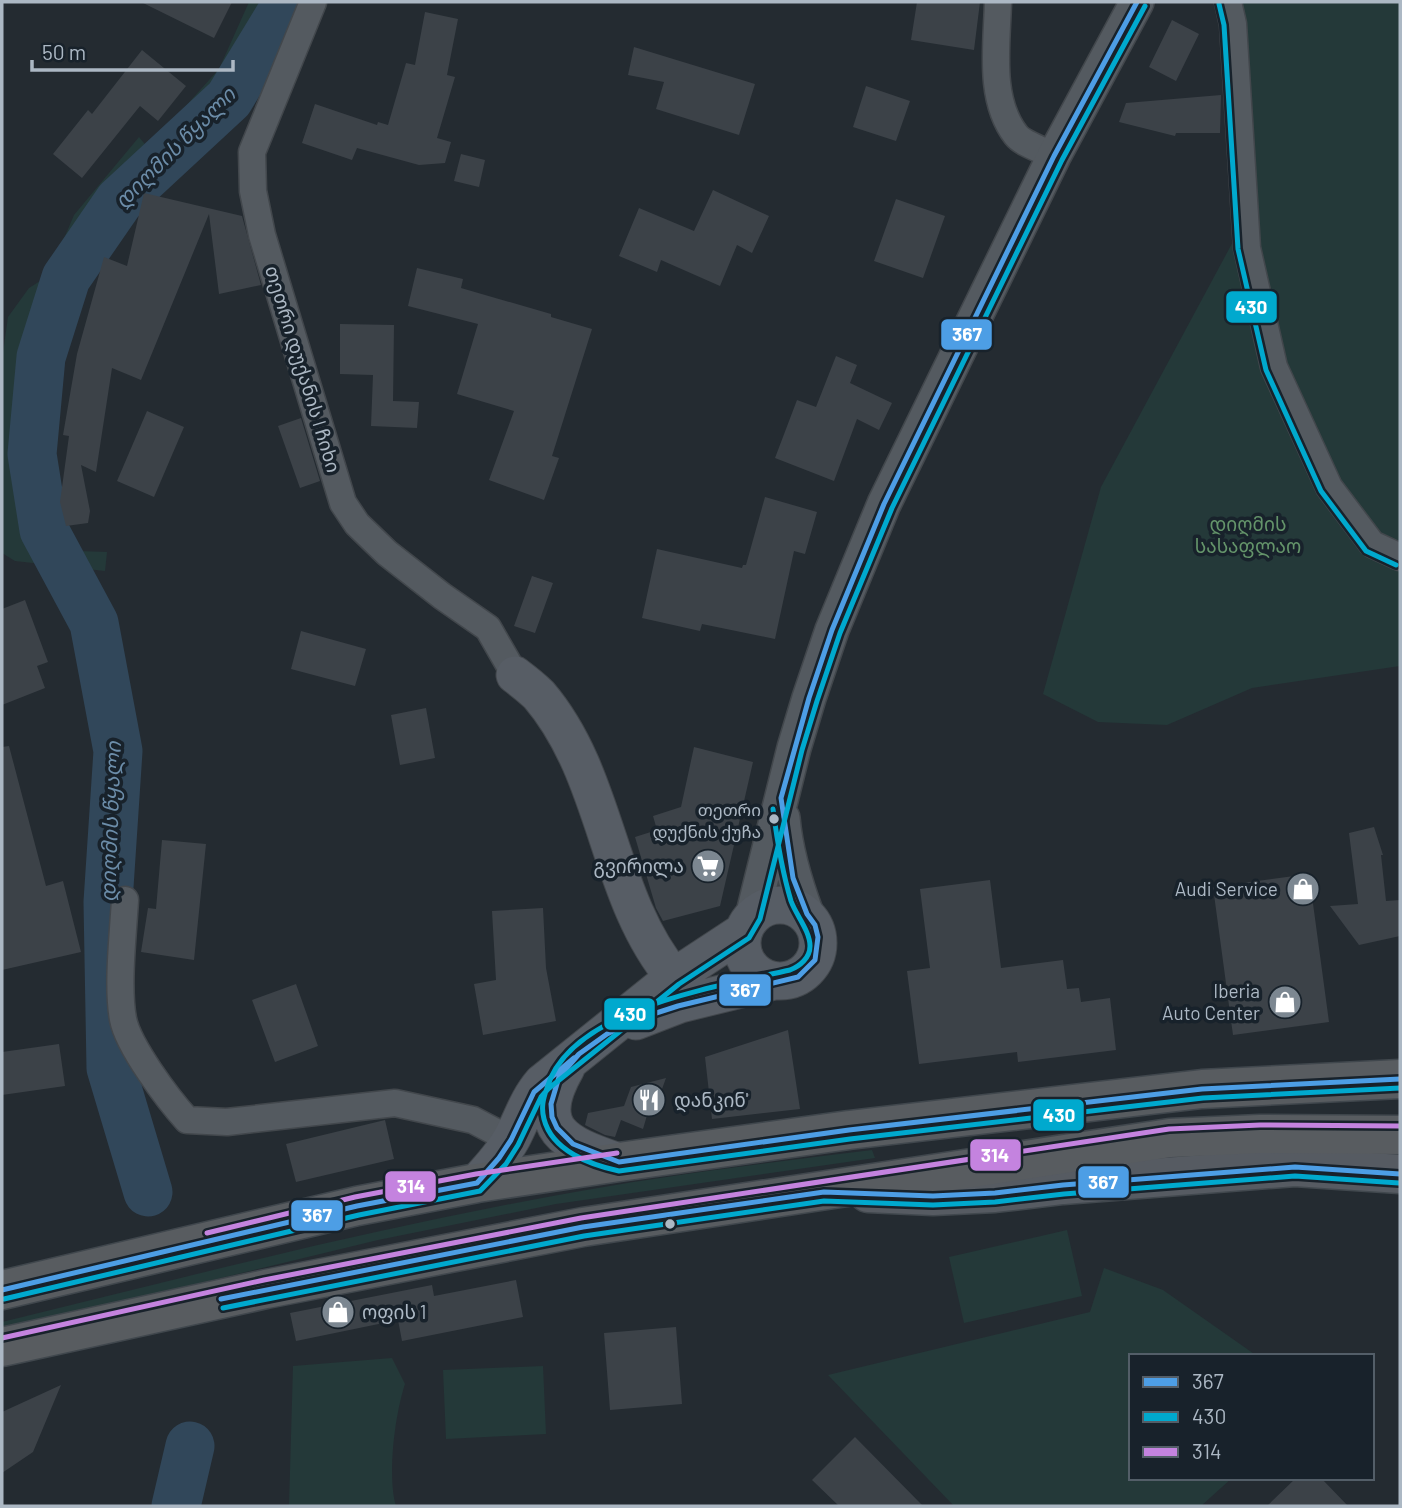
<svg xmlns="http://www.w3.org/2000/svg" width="1402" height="1508" font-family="Barlow,'Noto Sans Georgian',sans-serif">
<rect width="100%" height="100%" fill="#242b31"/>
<path fill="#243939" d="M249 2H304L267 88 256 82 236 108 151 185 124 213 120 231 95 254 46 412 51 478 65 539 79 551 107 552 105 571 15 561 2 553V360L8 317 29 288 48 276 74 215 139 137 148 148 219 69Z
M1242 2H1400V666L1252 688 1167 725 1098 722 1043 694 1101 487 1257 197Z
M872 1150 875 1158 556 1204 378 1240 2 1331V1322C185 1277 367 1230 553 1196 659 1176 765 1163 872 1150Z
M1067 1230 1082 1296 964 1323 949 1257Z
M1104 1268 1163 1290 1257 1356H1131V1478H1232L1201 1506H954L828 1375 1090 1312Z
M392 1358 405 1384C395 1414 387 1477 396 1506H289L293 1366Z
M543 1366 546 1434 446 1439 443 1370Z"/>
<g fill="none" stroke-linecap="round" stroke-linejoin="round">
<path stroke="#31475a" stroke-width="49" d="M148 1192 111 1068 108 902 118 751 94 623 44 530 32 454 41 357 66 278 119 201 229 99 288 2
M176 1506 190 1446"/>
</g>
<path fill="#3c4248" d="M141 2H232L214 38Z
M917 2H980L974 50 911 40Z
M425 12 458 19 447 75 455 77 437 138 451 142 445 163 419 165 357 148 352 160 302 143 315 104 377 125 378 122 388 125 406 63 415 65Z
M1172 20 1199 34 1176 81 1149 67Z
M634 47 755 84 739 135 656 109 664 82 628 75Z
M142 50 186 86 158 121 140 106 82 178 53 154 88 110 92 114Z
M866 86 910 101 896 141 853 127Z
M1221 95 1220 133H1176L1175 136 1119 122 1126 103Z
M461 154 485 160 479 187 454 181Z
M713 190 769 216 752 253 737 245 720 286 661 260 657 272 619 256 639 208 694 231Z
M144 193 242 216 261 285 219 294 209 214 141 380 112 368 96 472 81 465 90 511 88 523 66 526 60 502 69 436 63 435 77 354 104 257 127 266Z
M896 199 945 216 923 278 874 261Z
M417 268 463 279 461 288 551 314V317L592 329 552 456 559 458 544 500 489 480 514 411 457 394 478 324 408 306Z
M340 324 394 325 393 401 419 402 417 428 371 426 373 375 340 374Z
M836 356 857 365 850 383 892 403 879 430 857 419 834 481 775 458 797 400 816 407Z
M147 411 184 427 154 497 117 481Z
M301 418 320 481 300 488 278 426Z
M765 497 817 512 805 554 794 551 775 639 702 624 700 631 642 618 657 549 742 568 743 565H746Z
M532 576 553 583 535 633 514 626Z
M25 600 48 662 37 666 45 688 2 705V609Z
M301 631 366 649 355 686 291 669Z
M426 708 435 758 400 765 391 715Z
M9 746 46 886 63 881 81 952 2 970V747Z
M694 747 753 762 720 906 663 921 656 908 635 837 657 830 653 816 681 807Z
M1374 827 1383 855H1381L1386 901 1400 900V936L1359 945 1330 906 1358 904 1349 833Z
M162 840 206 844 194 960 141 952 148 908 156 909Z
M1309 874 1329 1022 1233 1035 1213 887Z
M990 880 1001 968 1063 960 1067 989 1079 988 1081 1002 1110 998 1116 1050 1018 1062 1017 1052 919 1064 907 971 930 968 920 889Z
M543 908 546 968 556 1021 483 1035 474 984 496 980 492 911Z
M296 984 318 1046 275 1062 252 1000Z
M788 1030 800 1109 712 1119 705 1057Z
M59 1044 65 1086 2 1095V1052Z
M666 1078 653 1114 648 1112 643 1129 621 1120 615 1137 605 1135 585 1125 588 1113 624 1106 631 1087Z
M385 1120 394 1159 296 1182 286 1144Z
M516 1280 523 1317 402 1341 398 1320 296 1341 290 1313 432 1285 434 1296Z
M676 1327 682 1404 610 1410 604 1333Z
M61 1385 33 1452 2 1473V1412Z
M855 1437 923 1506H839L812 1480Z
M1296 1478H1321L1348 1506H1267Z"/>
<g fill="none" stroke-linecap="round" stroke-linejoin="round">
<defs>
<path id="minor" d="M313 2 252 152 253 191 262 235 343 503 357 524 387 553 442 596 488 628 515 675
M998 2C997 44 988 99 1016 135 1023 144 1043 150 1054 156
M1228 2 1233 24 1247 248 1274 367 1329 487 1372 544 1400 557
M125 900C123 934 117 987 123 1019 128 1046 168 1099 187 1120L227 1122 395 1103 473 1120 511 1140"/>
<path id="tertiary" d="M783 818C786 852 795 882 807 914
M752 917 794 748 809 698 832 630 884 504 1054 156 1137 2"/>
<path id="secondary" d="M515 675C523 681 532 688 539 695 609 777 606 896 674 977
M742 943a38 38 0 1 1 76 0a38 38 0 1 1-76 0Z
M636 1021 680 1004 774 981
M566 1068C531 1129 565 1144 619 1162
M477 1183C489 1169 503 1155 512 1138 522 1119 528 1099 542 1083L674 977 744 931"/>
<path id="primary" d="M868 1193 933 1196 995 1193 1063 1185 1295 1167 1400 1174"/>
<path id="trunk" d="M2 1290 357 1206 477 1183 619 1162 849 1130 1202 1089 1400 1079
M2 1347 266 1289 583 1227 1170 1138 1260 1134 1400 1135"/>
</defs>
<use href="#minor" stroke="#42474c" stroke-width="29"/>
<use href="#tertiary" stroke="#42474c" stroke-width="36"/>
<use href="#secondary" stroke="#42474c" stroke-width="39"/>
<use href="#primary" stroke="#41484e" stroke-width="41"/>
<use href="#trunk" stroke="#40474d" stroke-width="41"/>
<use href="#minor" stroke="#545a60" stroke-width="26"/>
<use href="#tertiary" stroke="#545a60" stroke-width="33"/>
<use href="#secondary" stroke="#575d65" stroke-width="37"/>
<use href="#primary" stroke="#565b62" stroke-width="38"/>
<use href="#trunk" stroke="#585c60" stroke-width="38"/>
<defs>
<path id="bus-1" d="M1137 2 1054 156 884 504 832 630 809 698 781 798 793 878 807 914 815 925 818 937 815 960 798 977 678 1006 641 1018 607 1034 579 1054 559 1077 551 1104 552 1117 557 1128 573 1144 619 1162 849 1130 1202 1089 1400 1079
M2 1290 357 1206 477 1183 499 1158 511 1140 534 1092 574 1058
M221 1299 583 1227 824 1192 933 1196 995 1193 1063 1185 1295 1167 1400 1174"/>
<path id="bus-2" d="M1219 4 1224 25 1238 249 1266 370 1321 491 1366 551 1396 565
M773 809C777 840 782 871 791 901 796 915 810 931 810 946 810 958 800 966 790 970 721 986 570 1008 547 1088 543 1099 541 1108 544 1119 552 1151 591 1165 619 1171L850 1139 1203 1098 1400 1088
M4 1299 359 1215 480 1191 506 1164 518 1145 541 1097 548 1089 679 984 749 938 760 919 802 750 817 701 840 633 892 508 1062 160 1145 6
M223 1308 584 1236 824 1201 933 1205 995 1202 1064 1194 1295 1176 1399 1183"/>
<path id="bus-3" d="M207 1233 355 1197 476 1174 617 1153
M2 1338 264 1280 581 1218 1169 1129 1260 1125 1400 1126"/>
</defs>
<use href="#bus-1" stroke="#18222b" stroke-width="10"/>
<use href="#bus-2" stroke="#18222b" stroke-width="10"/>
<use href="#bus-3" stroke="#18222b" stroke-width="10"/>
<use href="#bus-1" stroke="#4d9ee5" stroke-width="5"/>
<use href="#bus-2" stroke="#00a9ce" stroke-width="5"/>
<use href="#bus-3" stroke="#c483df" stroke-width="5"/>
</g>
<defs>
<symbol id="supermarket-disc" viewBox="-11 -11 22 22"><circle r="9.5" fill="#7c8791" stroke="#18222b"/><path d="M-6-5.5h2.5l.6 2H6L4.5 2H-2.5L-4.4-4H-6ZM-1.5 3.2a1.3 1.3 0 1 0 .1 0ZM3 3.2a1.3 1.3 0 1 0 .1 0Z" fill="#fff"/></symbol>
<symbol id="shop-disc" viewBox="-11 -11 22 22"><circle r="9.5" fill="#7c8791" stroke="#18222b"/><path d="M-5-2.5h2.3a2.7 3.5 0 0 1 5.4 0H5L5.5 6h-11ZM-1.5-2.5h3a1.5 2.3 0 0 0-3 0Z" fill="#fff"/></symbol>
<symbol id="restaurant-disc" viewBox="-11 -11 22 22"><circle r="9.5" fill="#7c8791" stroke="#18222b"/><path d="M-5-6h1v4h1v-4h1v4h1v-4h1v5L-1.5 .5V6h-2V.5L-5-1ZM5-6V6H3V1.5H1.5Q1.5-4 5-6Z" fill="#fff"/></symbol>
</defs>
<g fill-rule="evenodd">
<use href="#supermarket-disc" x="689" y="847" width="38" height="38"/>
<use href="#shop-disc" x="1284" y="870" width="38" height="38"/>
<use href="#shop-disc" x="1266" y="983" width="38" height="38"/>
<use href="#restaurant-disc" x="630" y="1081" width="38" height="38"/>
<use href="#shop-disc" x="319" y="1293" width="38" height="38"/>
</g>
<g fill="#acb8c4" stroke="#18222b" stroke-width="2.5">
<circle cx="774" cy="819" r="6"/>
<circle cx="670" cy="1224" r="6"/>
</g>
<g text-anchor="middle" stroke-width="7" stroke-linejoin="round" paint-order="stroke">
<g font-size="17" fill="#acb8c4" stroke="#18222b" text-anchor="end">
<text x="761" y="816">თეთრი<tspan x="761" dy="22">დუქნის ქუჩა</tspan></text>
</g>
<g font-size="19" fill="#acb8c4" stroke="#18222b">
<text transform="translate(303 369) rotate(73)" y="7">თეთრი დუქანის I ჩიხი</text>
</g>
<g font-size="19" fill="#64946a" stroke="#18222b">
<text x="1248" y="531">დიღმის<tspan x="1248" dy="22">სასაფლაო</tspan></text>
</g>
<g font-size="19" fill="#acb8c4" stroke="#18222b" text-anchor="end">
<text x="684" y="873">გვირილა</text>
<text x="1278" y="896">Audi Service</text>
<text x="1260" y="998">Iberia<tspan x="1260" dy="22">Auto Center</tspan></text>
<text x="674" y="1107" text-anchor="start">დანკინ'</text>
<text x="362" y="1319" text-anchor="start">ოფის 1</text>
</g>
<g font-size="21" font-style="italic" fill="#6c8da9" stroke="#18222b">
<text transform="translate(175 148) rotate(-45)" y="7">დიღმის წყალი</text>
<text transform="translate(111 822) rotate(-88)" y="7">დიღმის წყალი</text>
</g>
</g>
<g stroke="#18222b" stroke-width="2.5">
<rect x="1225" y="290" width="53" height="34" rx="7" fill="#00a9ce"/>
<rect x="940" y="318" width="53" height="33" rx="7" fill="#4d9ee5"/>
<rect x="718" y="973" width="54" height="34" rx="7" fill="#4d9ee5"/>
<rect x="603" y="997" width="53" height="34" rx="7" fill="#00a9ce"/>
<rect x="1032" y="1098" width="53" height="34" rx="7" fill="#00a9ce"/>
<rect x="969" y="1138" width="53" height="34" rx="7" fill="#c483df"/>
<rect x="1077" y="1165" width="53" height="34" rx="7" fill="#4d9ee5"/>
<rect x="384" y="1170" width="53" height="33" rx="7" fill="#c483df"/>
<rect x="290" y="1199" width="54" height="33" rx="7" fill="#4d9ee5"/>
</g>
<g font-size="19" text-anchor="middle" font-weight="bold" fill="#fff">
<text x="1251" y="314">430</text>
<text x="967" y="341">367</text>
<text x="745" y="997">367</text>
<text x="630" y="1021">430</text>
<text x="1059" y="1122">430</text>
<text x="995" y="1162">314</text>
<text x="1103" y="1189">367</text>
<text x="411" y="1193">314</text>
<text x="317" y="1222">367</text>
</g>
<rect width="1402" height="1508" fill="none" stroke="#acb8c4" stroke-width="7"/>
<rect x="1129" y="1354" width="245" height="126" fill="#18222b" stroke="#535e68" stroke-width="2"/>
<rect x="1143" y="1377" width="35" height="10" fill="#4d9ee5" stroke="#535e68" stroke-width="2"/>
<text x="1192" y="1389" font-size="21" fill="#acb8c4">367</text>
<rect x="1143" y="1412" width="35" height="10" fill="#00a9ce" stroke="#535e68" stroke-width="2"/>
<text x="1192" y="1424" font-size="21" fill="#acb8c4">430</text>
<rect x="1143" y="1447" width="35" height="10" fill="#c483df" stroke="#535e68" stroke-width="2"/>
<text x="1192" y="1459" font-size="21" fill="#acb8c4">314</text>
<path d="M32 60v10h201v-10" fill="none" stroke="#acb8c4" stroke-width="3.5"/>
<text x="42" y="60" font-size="21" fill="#acb8c4" stroke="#18222b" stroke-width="5" paint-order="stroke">50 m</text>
</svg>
